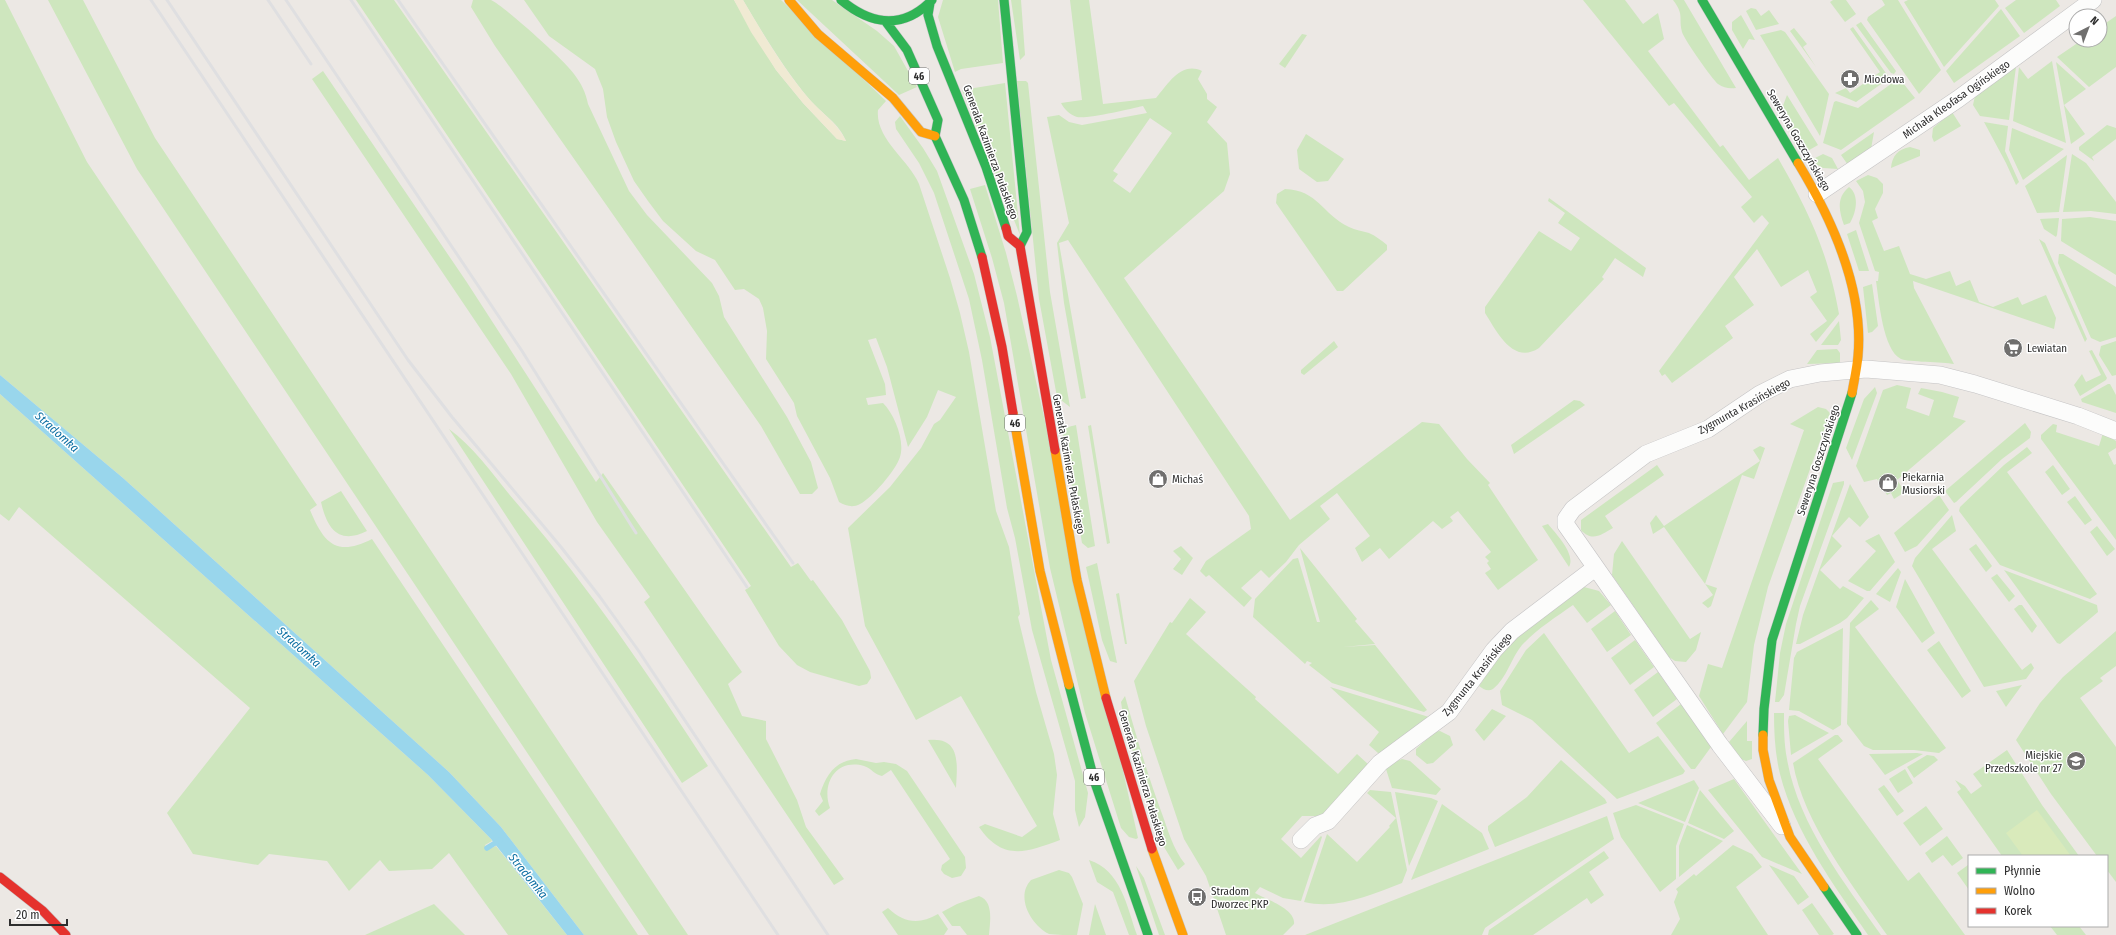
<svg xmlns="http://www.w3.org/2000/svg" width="2116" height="935" font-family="'Fira Sans Condensed',sans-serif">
<rect width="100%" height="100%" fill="#ece8e4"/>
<path fill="#cee6be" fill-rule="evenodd" d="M0 0H5L87 162 317 505 310 510C324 544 337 557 372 539L638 935H584L501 827 449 772 123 478 0 375Z
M48 0H83L155 138 688 935H649L137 169Z
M356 0H394L791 567 798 563 811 581 813 580 842 620 870 671 871 678 867 684 859 686 810 672 797 665 779 646 745 590 751 586Z
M473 0C478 0 486 0 491 0 503 5 566 62 574 74 581 83 586 93 588 104L629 191 647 215 712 283 719 296 724 317 787 417 811 462 818 488 812 494H800L761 426 495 46 471 7Z
M524 0H734L776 70 803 103 837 139 846 141C839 123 822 114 810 100 784 69 763 34 743 0H781L886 101 878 110C875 139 909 160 919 184L950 278 960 313 969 352 996 511 1009 547 1020 614 1018 617 1036 692 1054 754 1057 775 1053 814 1060 840C1027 852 1003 862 979 827L985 824 1022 837 1037 826 961 696 916 720 865 626 848 528 890 487 921 448 934 424 940 420 956 397 938 390 927 417 908 447 887 367 876 338 868 340 885 384 886 395 866 398 868 405 883 403C895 415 905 441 900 457 896 470 872 498 860 504 853 508 846 506 839 502L830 478 797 416 794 403 766 359 767 331 763 308 759 299 744 289 735 290 715 260 696 251 663 221 648 201 634 181 616 142 607 117 603 89 595 69 549 36Z
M797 0H832L877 31 894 46 917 87 899 95Z
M943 0H998L1003 63 961 69 955 72 938 17Z
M1011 0H1021L1025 55 1020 60Z
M1070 0H1089L1103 104 1156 98C1168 84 1181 61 1202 71L1198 79 1207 94V99L1217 107 1207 122 1227 143 1230 174 1224 191 1124 278 1290 520 1422 422 1439 424 1467 459 1490 483 1488 485 1538 560 1498 590 1485 573 1491 569 1487 563 1489 561 1485 557 1491 552 1458 511 1450 517 1453 521 1442 529 1433 521 1389 559 1380 548 1362 562 1355 548 1370 536 1337 493 1320 506 1330 519 1299 545 1286 562 1269 578 1261 570 1241 588 1252 598 1244 607 1209 575 1206 577 1200 571 1206 561 1251 529 1249 516 1068 240 1059 243 1086 398 1081 399 1064 303 1057 243 1069 223 1047 117 1059 115 1069 122 1082 125 1147 113 1143 106C1130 109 1088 119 1077 117 1070 115 1064 109 1061 103L1082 100ZM1150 118 1172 133 1130 193 1113 181 1118 174 1113 171Z
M1583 0H1625L1643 24 1658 13 1664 39 1648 51 1720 147 1723 145 1749 180 1778 158C1809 212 1828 252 1839 314L1816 342 1810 334 1827 321 1810 297 1817 292 1808 270 1781 287 1757 249 1734 277 1754 305 1725 326 1733 338 1672 383 1665 374 1662 376 1659 371 1769 223 1762 215 1754 223 1741 207 1752 197 1674 103 1669 106Z
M1673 0H1684L1736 88C1729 89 1724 88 1718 84 1712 79 1684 39 1682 32 1678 17 1685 16 1673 0Z
M1833 0H1846L1856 14 1845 22 1830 2Z
M1882 0H1898L1941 70 1919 94 1867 20 1868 17 1885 5Z
M1908 0H1995L1999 6 1944 67 1904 2Z
M2016 0H2056L2060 6 2024 33 2005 8Z
M1751 8 1756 9 1761 16 1769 10 1779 24 1756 30 1746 11Z
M2001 9 2020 36 1954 83 1946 71Z
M1741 15 1755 40 1749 39 1743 49 1732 30V22Z
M2116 16V67L2089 87 2057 57 2082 40H2100V27Z
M1861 22 1896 71 1894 74 1891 73 1856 25Z
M1853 27 1888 76V79L1856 102 1835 93 1846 88 1850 93 1880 72 1850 29Z
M1794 28 1807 44 1803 47 1816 67 1790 31Z
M1781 30 1785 32 1829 94 1820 136 1760 35Z
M1302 34 1307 35 1285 68 1279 64Z
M2052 61 2066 143 2013 121 2019 67 2028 79Z
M2056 62 2086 89 2064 105 2085 134 2071 144Z
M2016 67 2009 120 1980 116 1973 105 1975 96Z
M323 71 466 281 596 482 603 473 742 672 728 684 742 716 766 721V739L797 800 806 827 844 879 834 885 644 602 650 597 597 522 511 374 312 79Z
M1899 78 1915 98 1841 150 1823 143 1834 102 1836 101 1858 108Z
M1017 81H1026L1028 83 1050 292 1070 407 1057 397 1039 299Z
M1005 83 1020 235 962 90Z
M1787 95 1818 145 1804 153 1781 111Z
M1952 112 1961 126 1934 142 1932 137 1933 128Z
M900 116 923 148 937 171 974 274 990 337 1051 660 1088 793 1085 817 1079 827 1075 810V781L1032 630 1015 538 1007 508 982 360 969 299 934 193 919 163 896 129 895 122Z
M1984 122 2008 126 2005 151 2019 182 2016 185 2006 163Z
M2107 125 2116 128V139L2092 157 2094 161 2079 150V147Z
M2012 128 2064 149 2023 180 2009 150Z
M1874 132 1871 149 1848 165 1841 155Z
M1306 134 1344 159 1328 181 1317 182 1299 169 1297 150Z
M1910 147 1920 150V156L1891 168C1892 156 1898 149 1910 147Z
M1823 154 1832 158 1838 169 1823 168 1812 162 1813 159Z
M2072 154 2086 163 2116 202V214L2091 211 2063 212Z
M2067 155 2059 212 2037 213 2025 186Z
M1868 175 1877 178 1883 184V193L1875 209 1878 218 1872 221 1884 251 1899 246 1910 274 1926 279 1950 271 1956 286 1970 280 1979 302 1993 307 2018 297 2022 305 2046 295 2056 318 2054 329 1913 281 1914 288 1954 364C1943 362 1908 362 1901 359 1883 350 1879 301 1876 281H1878L1879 272 1875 271 1859 223 1865 202 1863 191 1856 181Z
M985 185 1006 253 1017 296 1138 838 1136 839 1129 837 1121 828 1085 713 1050 568 1004 303 992 258 970 189Z
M1849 187C1860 195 1856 213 1850 223L1844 225C1839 211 1836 198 1849 187Z
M1285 189C1318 190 1322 214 1349 227 1355 230 1363 231 1369 233 1376 236 1382 241 1387 245V250L1343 291H1337L1276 203 1277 194Z
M1549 198 1646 268 1643 277 1615 258 1602 277 1604 279 1539 348C1513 365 1497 332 1485 313V307L1539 231 1571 251 1580 238 1558 223 1565 213 1548 201Z
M2090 217 2116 221V275L2061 241 2062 219Z
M2059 218 2057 235 2056 237 2044 229 2040 219Z
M1856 230 1869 271H1859L1847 234Z
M2039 239 2045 243 2087 339 2085 342Z
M2059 254H2063L2116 287V337L2100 342 2091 338 2058 263Z
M1872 284 1878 326 1872 332 1868 333 1863 287Z
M1839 321 1841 340 1838 345H1821Z
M1334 341 1338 347 1304 375 1301 373V370Z
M2116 341V375L2112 376 2099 355 2101 346Z
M1837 349 1840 353V363L1807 364 1817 350Z
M2092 350 2107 378 2106 380 2080 396 2074 385 2082 374 2086 382 2101 375 2089 351Z
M2108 384H2110L2116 395V413L2082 402 2081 399Z
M1897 385 1911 388 1906 408 1929 416 1934 400 1918 394 1921 388 1942 392 1959 397 1953 417 1966 421 1897 480 1905 492 1894 499 1891 493 1887 495 1877 479 1864 482 1856 466 1883 390Z
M1875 387 1877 393 1852 460 1846 448 1864 399Z
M0 394 428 775 491 839 492 841 485 845 487 850 496 846 567 935H508L449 853 432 869 389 871 380 860 349 891 327 861 269 854 258 865 193 854 167 813 250 708 19 507 9 521 0 514Z
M1574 400 1580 401 1585 405 1514 454 1511 445Z
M1818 407 1826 409 1830 413 1768 587 1754 645 1747 702 1723 734 1699 696 1708 664 1722 668 1804 430 1790 424Z
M2025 423 2031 432 2030 438 2002 459 1956 502 1954 503 1945 491Z
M2053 424 2057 425 2056 432 2099 446 2103 433 2116 441V448L2108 453 2114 465 2116 464V540L2041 439V435Z
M1076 425 1095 546 1088 548 1082 543 1063 435C1065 427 1068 427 1076 425Z
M1091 425 1110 543 1107 544 1088 426Z
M449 429C474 447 494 476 514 500 586 583 648 673 708 766L682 783Z
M1760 446 1765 448 1754 479 1742 475 1705 584 1717 588 1711 606 1708 608 1702 603 1713 595 1664 527 1653 534 1650 523 1656 515 1664 526 1760 461 1753 450Z
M2027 447 2032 453 2007 472 2097 594 2090 599 2000 565 1959 511 1960 507 2004 465Z
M1657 465 1664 475 1605 516 1613 528C1601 535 1592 542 1581 530V520Z
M2053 465 2070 489 2062 495 2045 472Z
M1844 481V484L1800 606 1796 624 1784 695 1779 702H1775L1780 653 1786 624 1833 483Z
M1850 484 1869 517 1860 527 1849 517 1832 536 1842 546 1820 570 1840 589 1843 586 1864 598 1847 618 1840 623 1800 644H1796L1803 615Z
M341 491 367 531C339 545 327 529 321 502Z
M1939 495 1949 510 1917 546 1905 552 1894 533Z
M2075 496 2092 520 2085 525 2067 502Z
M1952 515 1956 531 1932 549 2022 670 2031 663 2034 668 2026 679 1984 687 1912 566 1915 558Z
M1548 524C1556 534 1576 554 1569 567L1542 526Z
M2097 526 2115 549 2107 556 2090 532Z
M1879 534 1895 562 1870 591H1867L1848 581 1876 551 1865 541Z
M1622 541 1690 639 1701 632 1696 650 1686 662 1675 661 1669 657 1612 575 1614 554Z
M1976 544 1992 566 1986 572 1969 549Z
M1181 546 1193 558 1182 575 1173 569 1181 559 1173 551Z
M1300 548 1357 619 1355 621 1375 644 1343 647 1375 645 1427 710 1424 712 1332 683 1309 665 1312 663 1307 661 1305 664 1253 617 1255 599 1293 559 1298 558 1317 622H1320Z
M1097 563 1117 663 1110 661 1102 640 1086 567Z
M1898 568 1901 572 1890 602 1876 594Z
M2004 570 2097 605 2098 612 2060 644 2057 643Z
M1997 574 2015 596 2009 602 1991 578Z
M1905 579 1935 633 1922 643 1896 607Z
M1584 587 1599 591 1611 605 1587 623 1573 605C1556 617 1537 629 1522 645 1511 658 1507 678 1493 689 1488 692 1483 689 1479 686L1504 649 1517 637Z
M1119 593 1127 644H1125L1116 594Z
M1190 598 1206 612 1186 634 1256 697 1255 699 1338 774 1357 754 1369 765 1326 816H1302L1281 839 1301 858 1321 836 1322 837 1301 901 1283 898 1260 887 1255 893C1265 899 1296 909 1294 924L1283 935H1226L1206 876 1184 839 1146 726 1134 681 1170 622 1172 623Z
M1871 600 1879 609 1855 627 1946 748 1939 753 1914 750H1873L1864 746 1847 724 1850 623Z
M2019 605H2022L2037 626 2032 633 2014 609Z
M1615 611 1631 635 1607 652 1591 629Z
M1843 628 1841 725 1833 730 1799 711 1789 710 1794 658 1797 652Z
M2116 631V666L2100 678 2103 681 2080 698 2116 747V882L2107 870V856H2097L2051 794 2016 740 2040 703 2063 677Z
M1544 633 1629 753 1658 736 1685 771 1683 774 1617 799 1532 720 1502 705 1500 691 1526 650Z
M1635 640 1654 667 1630 685 1611 658Z
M1939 641 1971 691 1962 698 1927 650Z
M1658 672 1677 699 1653 717 1634 690Z
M2022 685 2006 707 1996 691Z
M1330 687 1429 717 1383 753H1378L1369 745 1379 732Z
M1125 696C1136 735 1147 773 1161 811 1168 830 1173 849 1185 864L1178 870 1164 847 1143 786 1124 722 1121 702Z
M1681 704 1711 747 1695 769H1691L1656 723Z
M1492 709 1506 716 1484 741 1475 730Z
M1774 713H1784C1784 728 1784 744 1787 759 1798 824 1844 882 1881 935H1868C1834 885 1795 833 1780 774 1775 754 1774 733 1774 713Z
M1795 715 1829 733 1791 755 1788 721 1789 716Z
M1747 721V741H1752V759L1746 761 1741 759 1729 742Z
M1440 731 1450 736 1453 745 1433 763 1427 764 1416 755V749L1435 732Z
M1835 735H1838L1843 741 1818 759 1908 881 1919 872 1965 935H1887C1853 886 1803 822 1793 763Z
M928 740C962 736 957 766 956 788Z
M2007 750 2042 805 2079 856H2002L1957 792 1961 789 1955 780 1965 786 1971 794 1982 786 1973 774Z
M1917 753 1923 754 1885 775 1869 754Z
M1927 755 1934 756 1938 760 1914 778 1907 767Z
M856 759 876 763 884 762 896 764 907 771 965 857 966 868 961 876 952 878 944 874 941 870 942 865 950 859 891 770 882 776C875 775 871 768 864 766 836 758 821 784 830 808L819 816 815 811 823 801 820 794C826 775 835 761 856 759Z
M1402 759 1410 761 1441 789 1436 795 1392 788 1386 769 1390 764Z
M1561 760 1605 799 1607 803 1495 847 1488 830V826L1527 797Z
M1905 769 1913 783 1898 793 1889 779Z
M1734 779 1802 874 1762 857 1708 790Z
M1694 780 1699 788 1685 822 1638 803Z
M1884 785 1904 811 1897 816 1878 789Z
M1370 790 1391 792 1407 870 1402 883C1370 895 1338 910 1304 902L1327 834 1357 862 1390 827 1389 826 1396 818 1367 793Z
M1700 790 1734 831 1724 839 1688 823Z
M1395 792 1431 798 1438 801 1409 866Z
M1442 804 1482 833 1489 849 1411 880Z
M1636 805 1684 824 1676 846V879L1660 892 1621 837 1613 813Z
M1926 806 1943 829 1920 846 1903 823Z
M1607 816 1614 839 1485 928 1482 935H1305Z
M1687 825 1723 841 1679 877V846Z
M1947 836 1963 858 1952 866 1943 855 1932 863 1925 853Z
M1733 845 1752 854 1762 867 1736 887 1768 935H1671L1680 919 1674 902 1678 892 1676 889 1694 874 1696 876Z
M1604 851 1609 858 1589 872 1604 895 1591 904 1587 898 1533 935H1488L1489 930Z
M1089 860C1121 870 1127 907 1137 935H1129L1113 892 1097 882Z
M1769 865 1794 876 1809 897 1798 905Z
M1968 865 1969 867V890L1957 873Z
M1136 866 1144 878 1165 935H1159Z
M1059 870 1069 873 1072 877 1083 904 1077 935C1070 935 1056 935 1049 934 1031 925 1015 897 1031 880Z
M979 896C994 901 990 922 989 935H967L960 926H952L942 912 957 904Z
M1812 903 1834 934 1832 935H1819L1802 910Z
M434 904 465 935H365Z
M1095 904 1106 935H1089Z
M888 908C904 923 919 925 938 914L948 929 944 935H898L882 912Z
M2050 926H2079L2086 935H2057Z"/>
<path fill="#f0ead3" d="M734 0H743C763 34 784 70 810 100 823 114 838 124 846 141L837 139 803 103 776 70 751 32Z"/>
<path fill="#d9eabb" d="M2037 810 2071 856H2023L2006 833Z"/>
<path fill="#99d6ec" d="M0 375 123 478 449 772 501 827 584 935H567L491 839 428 775 0 394Z"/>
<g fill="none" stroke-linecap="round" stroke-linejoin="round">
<path stroke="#99d6ec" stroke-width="5.5" d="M487 848 500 840"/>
<defs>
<path id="street" d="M1817 194 1958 99 2093 0
M1782 826 1720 745 1566 525V519L1573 509 1646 454 1708 429 1760 394 1790 379 1820 373 1866 369 1940 375 1975 384 2078 416 2116 431
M1301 840 1315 826 1328 821 1380 763 1449 712 1494 650 1512 631 1595 568"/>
<path id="fast" d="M841 0C871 25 903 30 932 0
M1004 0 1027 232 1020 246
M1702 0 1798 163
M930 3 928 15 937 46 986 167 1006 228
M886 22 907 50 938 120 935 136 964 200 982 257
M1069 685 1095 783 1148 935
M1763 735 1764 709 1772 640 1852 393
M1824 887 1857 935"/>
<path id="slow" d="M789 0 818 34 893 98 921 132 935 136
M1798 163C1832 219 1864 289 1858 356 1857 368 1854 381 1852 393
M1013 413 1040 571 1069 685
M1055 450 1077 580 1106 698
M1763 735V750L1769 780 1790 837 1824 887
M1152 849 1183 935"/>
<path id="jam" d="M1006 228 1008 236 1020 246 1055 450
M982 257 1002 347 1013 413
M1106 698 1152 849
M0 877 43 911 66 935"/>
</defs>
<use href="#street" stroke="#c5c4c5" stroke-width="18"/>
<use href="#fast" stroke="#c5c4c5" stroke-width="10"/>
<use href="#slow" stroke="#c5c4c5" stroke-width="10"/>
<use href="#jam" stroke="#c5c4c5" stroke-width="10"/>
<use href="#street" stroke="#fcfcfb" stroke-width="17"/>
<use href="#fast" stroke="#30b455" stroke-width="9"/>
<use href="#slow" stroke="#ff9f0a" stroke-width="9"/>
<use href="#jam" stroke="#e5322d" stroke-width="9"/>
<path stroke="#dfdfe1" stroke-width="3" d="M151 0 778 935
M167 0 408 360 452 417 561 547 600 597 638 650 828 935
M268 0 311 64
M286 0 522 351 636 533
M351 0 747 587
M398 0 793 563"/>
</g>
<defs>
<symbol id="pharmacy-disc" viewBox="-11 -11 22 22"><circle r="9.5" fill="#706f6e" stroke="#fff"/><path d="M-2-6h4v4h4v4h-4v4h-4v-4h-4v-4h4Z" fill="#fff"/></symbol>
<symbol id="supermarket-disc" viewBox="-11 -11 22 22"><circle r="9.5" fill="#706f6e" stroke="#fff"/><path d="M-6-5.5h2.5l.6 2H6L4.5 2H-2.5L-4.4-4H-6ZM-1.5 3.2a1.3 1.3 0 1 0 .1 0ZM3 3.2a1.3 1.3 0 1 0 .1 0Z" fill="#fff"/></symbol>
<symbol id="shop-disc" viewBox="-11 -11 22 22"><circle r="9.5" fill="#706f6e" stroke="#fff"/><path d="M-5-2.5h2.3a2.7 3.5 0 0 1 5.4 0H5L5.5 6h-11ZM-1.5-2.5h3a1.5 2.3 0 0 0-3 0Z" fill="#fff"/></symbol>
<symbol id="school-disc" viewBox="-11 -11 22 22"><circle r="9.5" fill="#706f6e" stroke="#fff"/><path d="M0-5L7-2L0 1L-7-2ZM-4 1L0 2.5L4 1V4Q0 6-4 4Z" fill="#fff"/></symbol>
<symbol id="bus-disc" viewBox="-11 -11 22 22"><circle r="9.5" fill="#706f6e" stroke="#fff"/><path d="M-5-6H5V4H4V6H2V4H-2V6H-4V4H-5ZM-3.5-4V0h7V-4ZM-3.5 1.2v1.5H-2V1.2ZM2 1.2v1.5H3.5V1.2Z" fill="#fff"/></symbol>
</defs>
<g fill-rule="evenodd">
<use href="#pharmacy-disc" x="1839" y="68" width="22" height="22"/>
<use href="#supermarket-disc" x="2002" y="337" width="22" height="22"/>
<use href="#shop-disc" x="1147" y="468" width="22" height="22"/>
<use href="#shop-disc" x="1877" y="472" width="22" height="22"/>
<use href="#school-disc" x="2065" y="750" width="22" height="22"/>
<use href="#bus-disc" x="1186" y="886" width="22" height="22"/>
</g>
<g text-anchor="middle" stroke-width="3" stroke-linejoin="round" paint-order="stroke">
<g fill="#fff" stroke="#6d6d6d" stroke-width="1">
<rect x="909" y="68" width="20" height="16" rx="3"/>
<rect x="1005" y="415" width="20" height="16" rx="3"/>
<rect x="1084" y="769" width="20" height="16" rx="3"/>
</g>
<g font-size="10" font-weight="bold" fill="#2e2e2e">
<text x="919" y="80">46</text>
<text x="1015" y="427">46</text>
<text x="1094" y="781">46</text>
</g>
<g font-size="11" fill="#2e2e2e" stroke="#fff" text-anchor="start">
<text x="1864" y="83">Miodowa</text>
<text x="2027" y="352">Lewiatan</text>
<text x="1902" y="481">Piekarnia<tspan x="1902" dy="13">Musiorski</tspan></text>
<text x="1172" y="483">Michaś</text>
<text x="2062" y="759" text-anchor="end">Miejskie<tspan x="2062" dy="13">Przedszkole nr 27</tspan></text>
<text x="1211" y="895">Stradom<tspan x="1211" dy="13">Dworzec PKP</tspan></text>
</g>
<g font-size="11" fill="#2e2e2e" stroke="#fff">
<text transform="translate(1956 99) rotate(-35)" y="4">Michała Kleofasa Ogińskiego</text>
<text transform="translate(1799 140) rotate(60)" y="4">Seweryna Goszczyńskiego</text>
<text transform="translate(991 152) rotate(70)" y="4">Generała Kazimierza Pułaskiego</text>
<text transform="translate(1744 406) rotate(-29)" y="4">Zygmunta Krasińskiego</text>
<text transform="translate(1818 460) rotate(-72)" y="4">Seweryna Goszczyńskiego</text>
<text transform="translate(1069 464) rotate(80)" y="4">Generała Kazimierza Pułaskiego</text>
<text transform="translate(1477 674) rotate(-51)" y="4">Zygmunta Krasińskiego</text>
<text transform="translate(1143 778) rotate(73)" y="4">Generała Kazimierza Pułaskiego</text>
</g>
<g font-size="12" font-style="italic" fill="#0d6fa3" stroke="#fff">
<text transform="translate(57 432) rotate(42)" y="4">Stradomka</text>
<text transform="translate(299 647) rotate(42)" y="4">Stradomka</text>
<text transform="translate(528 876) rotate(51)" y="4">Stradomka</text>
</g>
</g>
<rect x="1968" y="855" width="140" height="72" fill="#ffffff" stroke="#ababab"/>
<rect x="1976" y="868" width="20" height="6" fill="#30b455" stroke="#ababab"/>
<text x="2004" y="875" font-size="12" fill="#2e2e2e">Płynnie</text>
<rect x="1976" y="888" width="20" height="6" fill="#ff9f0a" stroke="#ababab"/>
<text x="2004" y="895" font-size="12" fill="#2e2e2e">Wolno</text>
<rect x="1976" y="908" width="20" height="6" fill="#e5322d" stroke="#ababab"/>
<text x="2004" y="915" font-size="12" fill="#2e2e2e">Korek</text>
<g transform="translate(2088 28) rotate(42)"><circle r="19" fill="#ffffff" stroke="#ababab"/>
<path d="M0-3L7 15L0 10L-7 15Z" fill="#706f6e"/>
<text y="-6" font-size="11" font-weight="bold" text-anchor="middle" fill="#2e2e2e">N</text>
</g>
<path d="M10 919v6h57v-6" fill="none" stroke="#2e2e2e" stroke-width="2"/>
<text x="16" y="919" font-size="12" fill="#2e2e2e" stroke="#ffffff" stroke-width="3" paint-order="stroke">20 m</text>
</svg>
